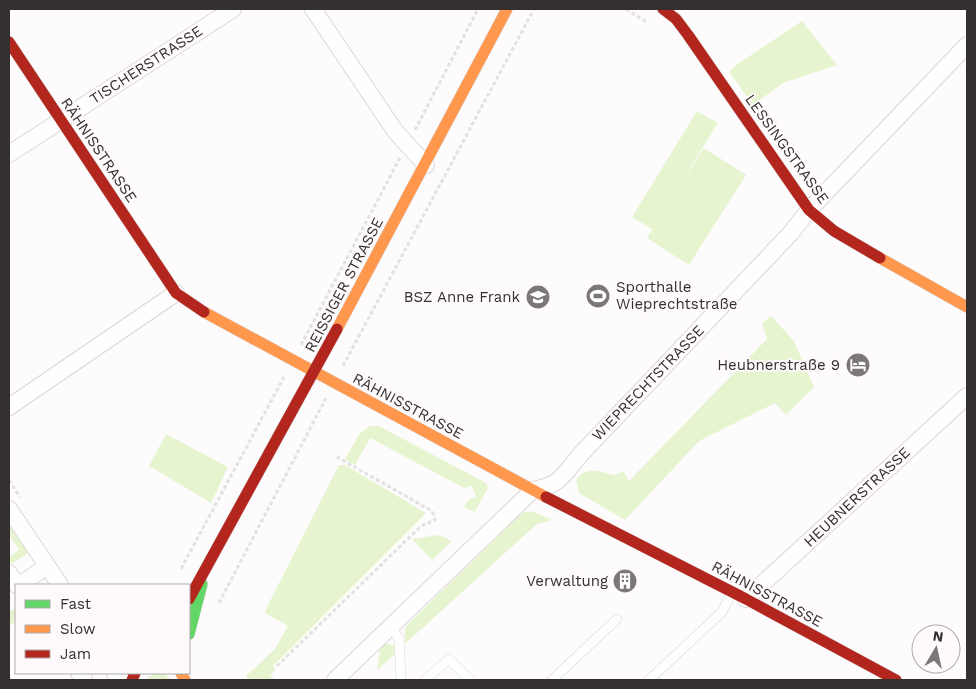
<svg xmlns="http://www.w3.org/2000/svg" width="976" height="689" font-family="'Work Sans',sans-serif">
<rect width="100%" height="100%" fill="#fdfbfc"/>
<path fill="#e6f5d0" d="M802 21 837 65 783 83 753 105 729 72 736 65Z
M697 111 718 123 678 187 704 148 746 175 689 265 647 238 652 229 632 217Z
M771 316 794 341 814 387 786 415 775 403 699 441 625 520 579 493 576 480C588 465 599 472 615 475L623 471 629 481 767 339 762 323Z
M370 426H379L486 483 488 488 475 512 464 507 469 499 476 497 472 486 464 488 370 438 355 465 345 459 360 433Z
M166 434 228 467 211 503 149 466Z
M339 465H345L426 513 273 666 276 669 270 675 275 680H248L246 676 275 649 288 626 265 613 267 607Z
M523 512H534L552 520 537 524 405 644V627Z
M9 525 27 551V554L11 564 9 557 19 550 9 535Z
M439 535 452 541 432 560 412 539Z
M13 609H16V621L9 626V612Z
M385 643 394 646 395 654 377 670 380 648Z
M156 673H163L172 680H144Z"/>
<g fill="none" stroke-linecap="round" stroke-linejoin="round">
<defs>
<path id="lane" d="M390 627 399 638 401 680
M425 680 449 659 470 680
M552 680 617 619
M649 680 722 612 732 592"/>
<path id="street" d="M313 9 395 131 426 165
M9 154 233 9
M9 407 176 293
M9 509 60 585
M9 573 17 585
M20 585 47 566
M746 599 967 396
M79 673 84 680
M115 673 123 680
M335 680 533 490C561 485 563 475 581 454L790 234 809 210 967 45"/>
<path id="fast" d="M189 634 202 584"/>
<path id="slow" d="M880 258 967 307
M204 312 546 497
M337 329 507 9
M181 673 185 680"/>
<path id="jam" d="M663 9 676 19 688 35 809 210 834 231 880 258
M9 42 176 293 204 312
M546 497 746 599 896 680
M189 599 337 329
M132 680 135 673"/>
</defs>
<use href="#lane" stroke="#dbd6d7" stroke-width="10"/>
<use href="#street" stroke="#dbd6d7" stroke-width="18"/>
<use href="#fast" stroke="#dbd6d7" stroke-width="12"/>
<use href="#slow" stroke="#dbd6d7" stroke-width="12"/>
<use href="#jam" stroke="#dbd6d7" stroke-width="12"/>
<path stroke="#e2e2e2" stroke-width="3" stroke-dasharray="4 2.5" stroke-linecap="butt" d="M626 9 648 23
M415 130 478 9
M301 345 400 158
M343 366 534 9
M9 480 20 497
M181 569 284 377
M219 603 326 398
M277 666 421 526 435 520 432 511 337 457"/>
<use href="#lane" stroke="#fffeff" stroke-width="9"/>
<use href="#street" stroke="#fffeff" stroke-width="16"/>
<use href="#fast" stroke="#63d668" stroke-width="11"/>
<use href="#slow" stroke="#ff974d" stroke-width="11"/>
<use href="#jam" stroke="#b3261e" stroke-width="11"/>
</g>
<defs>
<symbol id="stadium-disc" viewBox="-11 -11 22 22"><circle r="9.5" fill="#7b7677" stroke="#fefafb"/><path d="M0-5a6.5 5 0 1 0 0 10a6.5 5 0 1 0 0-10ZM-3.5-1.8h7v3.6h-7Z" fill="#fff"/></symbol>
<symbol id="school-disc" viewBox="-11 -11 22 22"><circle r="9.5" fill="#7b7677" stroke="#fefafb"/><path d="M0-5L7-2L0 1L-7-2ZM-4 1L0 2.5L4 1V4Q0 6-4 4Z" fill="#fff"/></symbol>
<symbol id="hotel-disc" viewBox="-11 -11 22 22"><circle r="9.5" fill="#7b7677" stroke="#fefafb"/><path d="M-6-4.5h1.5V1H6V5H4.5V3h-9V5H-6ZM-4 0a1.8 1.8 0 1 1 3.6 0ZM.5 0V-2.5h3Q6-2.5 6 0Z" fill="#fff"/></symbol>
<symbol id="building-disc" viewBox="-11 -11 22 22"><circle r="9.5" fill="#7b7677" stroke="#fefafb"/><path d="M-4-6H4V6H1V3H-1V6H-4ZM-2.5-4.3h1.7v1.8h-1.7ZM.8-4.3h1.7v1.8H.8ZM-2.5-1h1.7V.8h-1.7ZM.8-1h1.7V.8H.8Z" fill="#fff"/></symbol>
</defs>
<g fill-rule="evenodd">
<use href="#stadium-disc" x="584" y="282" width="28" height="28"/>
<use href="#school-disc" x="524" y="283" width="28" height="28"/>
<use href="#hotel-disc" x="844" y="351" width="28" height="28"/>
<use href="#building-disc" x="611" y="567" width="28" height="28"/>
</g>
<g text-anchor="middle" stroke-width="4" stroke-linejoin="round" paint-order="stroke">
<g font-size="15" fill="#352f30" stroke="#fefafb">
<text transform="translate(146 65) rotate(-33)" y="5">TISCHERSTRASSE</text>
<text transform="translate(787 149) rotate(54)" y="5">LESSINGSTRASSE</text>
<text transform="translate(99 150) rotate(56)" y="5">RÄHNISSTRASSE</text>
<text transform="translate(344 285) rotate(-62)" y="5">REISSIGER STRASSE</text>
<text transform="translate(648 383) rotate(-46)" y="5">WIEPRECHTSTRASSE</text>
<text transform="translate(408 406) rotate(28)" y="5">RÄHNISSTRASSE</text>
<text transform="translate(857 497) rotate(-43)" y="5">HEUBNERSTRASSE</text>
<text transform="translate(767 594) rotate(28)" y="5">RÄHNISSTRASSE</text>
</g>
<g font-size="15" fill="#352f30" stroke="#fefafb" text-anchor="end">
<text x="616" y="292" text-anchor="start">Sporthalle<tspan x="616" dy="17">Wieprechtstraße</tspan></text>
<text x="520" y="302">BSZ Anne Frank</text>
<text x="840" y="370">Heubnerstraße 9</text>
<text x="608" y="586">Verwaltung</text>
</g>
</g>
<rect width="976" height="689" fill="none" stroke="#352f30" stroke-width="20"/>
<rect x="15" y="584" width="175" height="90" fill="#fefafb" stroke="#aea9aa"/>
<rect x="25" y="600" width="25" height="8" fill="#63d668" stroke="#aea9aa"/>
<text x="60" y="609" font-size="15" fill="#352f30">Fast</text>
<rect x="25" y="625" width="25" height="8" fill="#ff974d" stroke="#aea9aa"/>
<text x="60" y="634" font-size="15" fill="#352f30">Slow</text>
<rect x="25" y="650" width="25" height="8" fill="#b3261e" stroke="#aea9aa"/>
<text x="60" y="659" font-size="15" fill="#352f30">Jam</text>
<g transform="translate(936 649) rotate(9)"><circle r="24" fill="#fefafb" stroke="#aea9aa"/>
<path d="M0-4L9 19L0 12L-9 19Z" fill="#7b7677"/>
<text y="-8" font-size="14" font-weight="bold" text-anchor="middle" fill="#352f30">N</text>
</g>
</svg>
